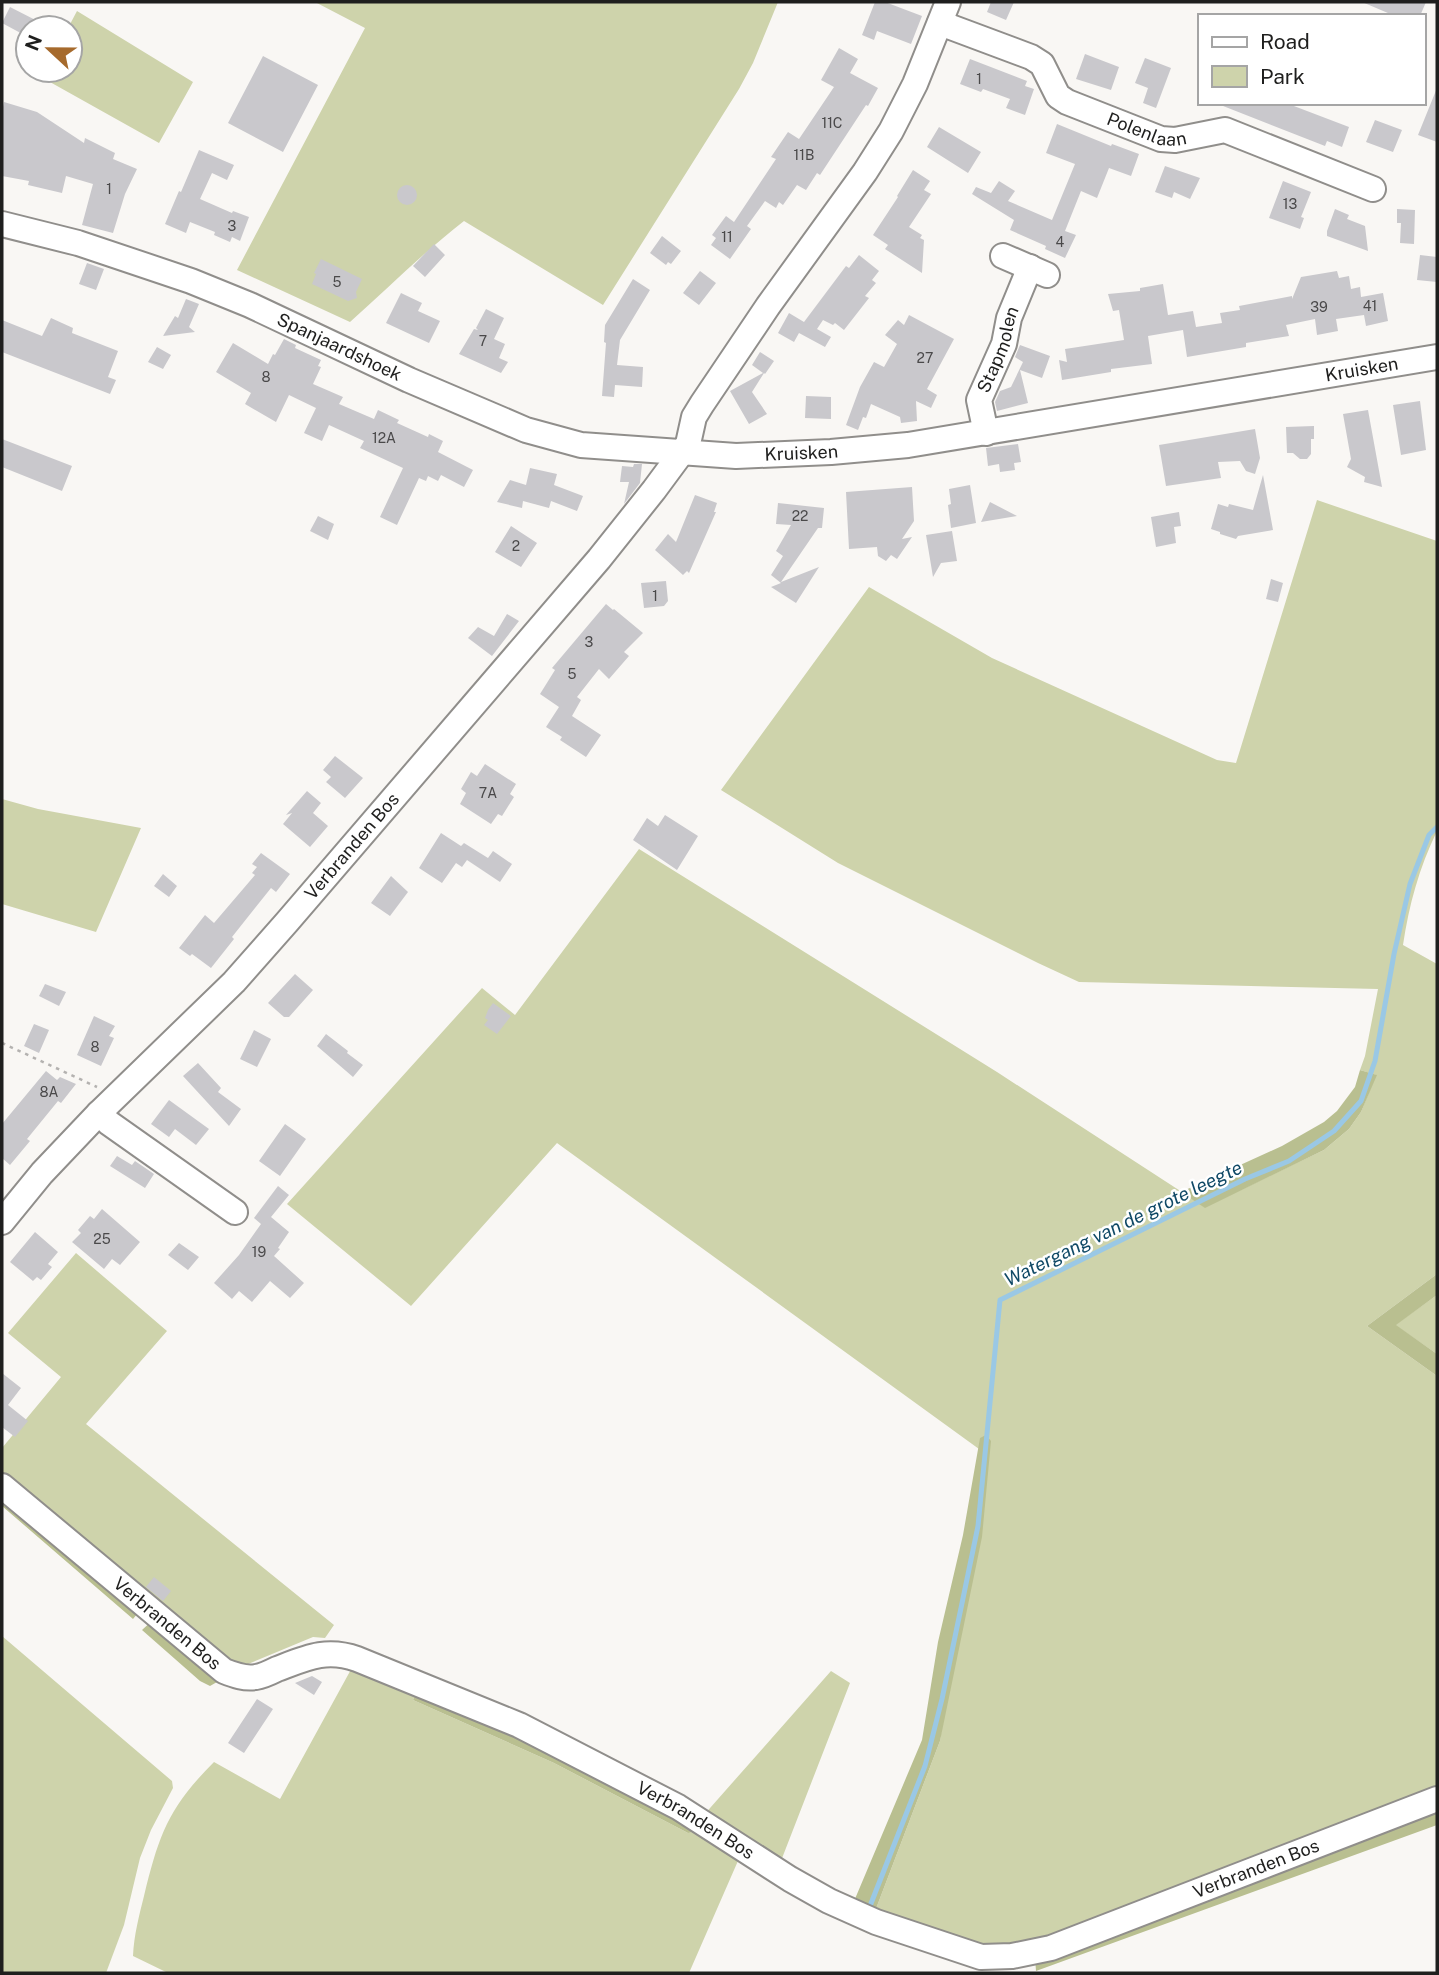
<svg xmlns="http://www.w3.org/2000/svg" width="1439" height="1975" font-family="'Public Sans',sans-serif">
<rect width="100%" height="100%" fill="#f9f7f4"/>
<path fill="#ced3ab" d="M315 2H778L753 63 739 89 603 305 464 221C424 252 388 288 350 322L237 270 365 28Z
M77 11 193 82 159 143 41 77 44 70H70V28H68Z
M1317 500 1437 541V831C1419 868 1409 905 1403 945L1437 964V1274L1367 1326 1437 1376V1789L1051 1939 981 1949 874 1914 940 1741 981 1438 979 1449 557 1143 411 1306 287 1204 482 988 515 1015 639 849 997 1072 1205 1207 1324 1150 1349 1129 1361 1112 1376 1075 1360 1070 1365 1056 1378 989 1079 982 1038 963 838 863 721 790 869 587 992 658 1217 760 1236 763Z
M2 799 38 809 141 828 96 932 2 904Z
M76 1253 167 1331 86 1424 334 1625 325 1638 313 1637 236 1669 2 1475V1448L61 1377 8 1333Z
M1437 1295V1354L1395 1325Z
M2 1636 172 1781 173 1788 151 1830 140 1858 124 1925 106 1973H2Z
M354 1664 418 1689 413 1700 554 1763 688 1833 696 1832 741 1854 689 1973H168L133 1956C134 1935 139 1916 144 1896 159 1835 168 1808 214 1762L280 1799Z
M831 1671 850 1683 779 1866 703 1816Z"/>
<path fill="#b9bf90" d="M1360 1070 1377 1075 1361 1112 1349 1129 1324 1150 1205 1208 1181 1192 1282 1146 1324 1122 1337 1111 1355 1087Z
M1437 1274V1295L1396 1325 1437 1354V1376L1367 1326Z
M986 1435 991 1441 982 1537 940 1741 874 1914 852 1906 922 1740 938 1642 963 1535 980 1438Z
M2 1492 142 1608 133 1619 2 1506Z
M154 1619 221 1675 217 1682 210 1686 200 1681 142 1630Z
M418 1689 676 1811 696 1832 688 1833 554 1763 413 1700Z
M1437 1808V1825L1036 1971 1035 1958Z"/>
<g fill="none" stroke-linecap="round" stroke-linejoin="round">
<path stroke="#9ac8e5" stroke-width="5" d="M870 1906 925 1766 942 1699 961 1608 978 1526 1000 1300 1245 1179 1289 1161 1334 1131 1361 1101 1375 1061 1394 954 1410 884 1429 835 1437 827"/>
</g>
<path fill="#c9c8cc" d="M875 2H885L922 16 911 44 877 31 874 40 862 35Z
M991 2H1014L1006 20 987 12Z
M1362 2H1426L1420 16H1395Z
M10 7 51 28H28V37L2 23Z
M839 48 858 59 850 73 878 88 868 106 866 105 820 175 817 173 806 190 797 185 783 205 779 202 776 208 765 201 747 226 751 229 730 259 711 245 716 238 712 235 726 216 734 222 776 159 771 157 788 132 799 139 834 87 821 80Z
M1085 54 1119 67 1111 90 1076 79Z
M263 56 318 85 283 152 228 123Z
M1145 58 1171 68 1156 108 1143 103 1148 88 1135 83Z
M970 59 1027 81 1025 86 1034 89 1025 115 1006 108 1010 99 983 89 981 92 960 84Z
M1437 88V142L1418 135Z
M4 102 37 112 84 143 85 138 115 153 113 159 137 169 125 194 113 233 82 225 93 184 66 176 62 193 28 185 29 181 2 176V112Z
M1286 103 1349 127 1342 147 1327 141 1325 146 1218 104Z
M1375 120 1402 130 1393 152 1366 142Z
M1057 124 1111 146 1112 144 1139 154 1131 176 1109 168 1097 198 1081 191 1065 231 1076 235 1065 258 1045 249 1046 246 1010 230 1014 220 972 194 976 187 991 193 999 181 1015 191 1008 201 1052 220 1075 164 1046 153Z
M939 127 981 152 968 173 927 147Z
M199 150 234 165 227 180 212 173 200 199 232 213 233 211 249 217 240 241 232 237 230 242 214 235 215 232 190 222 186 233 165 224 179 191 181 192Z
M1165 166 1200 178 1190 199 1174 192 1172 198 1155 192Z
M913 170 930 181 924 190 931 194 909 227 922 235 920 238 924 240 922 273 885 249 888 245 873 235 898 197 897 196Z
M1283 181 1311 192 1301 217 1304 218 1300 229 1269 218Z
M397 195a10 10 0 1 1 20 0a10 10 0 1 1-20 0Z
M1335 209 1349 215 1347 219 1365 226 1368 251 1327 236V231Z
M1397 209 1415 210 1414 244 1400 243 1401 223H1397Z
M662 236 681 251 671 264 668 262 666 265 650 253Z
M434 244 445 255 425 277 413 266Z
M859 255 879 271 872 280 876 283 865 296 869 298 844 330 835 323 833 325 823 320 817 329 831 337 825 347 799 333 794 342 778 333 789 313 804 322 846 266 849 268Z
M1420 255 1437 257V282L1417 280Z
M321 259 362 279 356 292 357 298 348 301 312 284 316 274 314 273Z
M87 263 104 269 96 290 79 284Z
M700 271 716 283 699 305 683 293Z
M1337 271 1339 278 1349 276 1351 289 1360 287 1361 297 1383 293 1388 321 1366 326 1364 315 1336 319 1338 331 1317 335 1315 319 1286 325 1289 336 1246 343V347L1187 357 1183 330 1148 336 1152 364 1111 369V372L1062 380 1059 360 1067 362 1065 349 1124 340 1119 310 1113 311 1108 294 1140 291V288L1163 284 1168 315 1193 311 1196 327 1222 323 1220 313 1240 310 1239 306 1292 296V299L1301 277Z
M633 279 650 290 620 340 617 365 643 367 642 387 615 385 614 397 602 396 606 343 604 342 605 325Z
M401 293 422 303 418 311 440 321 429 343 386 323Z
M186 299 199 304 189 327 195 332 163 336 175 316 178 318Z
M486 309 504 318 494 339 505 344 499 358 508 362 501 373 459 354 474 329 478 330 476 328Z
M909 315 954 339 927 389 937 395 931 408 916 401 917 421 901 423 900 417 871 404 866 418 863 417 858 430 846 425 860 387 874 362 884 367 897 344 885 335 898 320 904 325Z
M51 318 73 328 72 333 118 351 108 377 116 380 110 394 2 352V320L42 336Z
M284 339 296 345 295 348 321 360 318 366 321 367 313 384 343 397 339 404 374 419 378 410 399 420 397 423 428 437 429 434 443 441 438 452 473 470 464 487 441 475 438 481 428 476 426 481 419 478 397 525 380 517 403 468 360 448 364 441 329 425 322 441 304 433 316 408 289 395 276 422 245 404 251 393 216 372 233 343 268 364 273 354 275 355Z
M1020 345 1050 356 1042 378 1020 370 1028 403 997 411 995 402 1000 391 1011 387 1023 362 1015 357Z
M157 347 171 355 163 369 148 362Z
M760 352 774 361 765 374 764 373 752 392 767 414 749 424 730 391 763 373 752 365Z
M806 396 831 397V419L805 418Z
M1420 401 1426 450 1401 455 1393 405Z
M1368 410 1382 487 1364 482 1365 477 1347 467 1351 459 1343 414Z
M1314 426V439H1311V454L1307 459H1300L1293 453H1287L1286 427Z
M1255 429 1260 458 1255 474 1246 471 1240 461 1218 462 1221 478 1166 486 1159 445Z
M2 439 72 466 62 491 2 467Z
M1018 444 1021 462 1014 463 1015 470 1000 472 999 464 988 466 986 448Z
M634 464H642L640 483 624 504 629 482H620L622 466 633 467Z
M530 468 557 474 554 485 583 496 577 511 551 501 549 508 523 501 522 508 497 502 510 480 526 485Z
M1263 475 1273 530 1238 536 1236 539 1220 534V532L1211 529 1218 504 1228 507 1229 504 1253 510Z
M970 485 976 523 951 528 948 505 951 504 949 489Z
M912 487 914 521 902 539 912 537 897 559 891 555 886 561 878 556 877 547 849 549 846 492Z
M695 495 717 503 714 512H716L689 573 687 571 683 575 655 550 668 534 676 542Z
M990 502 1017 516 981 522Z
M778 503 824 508 822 528H818L781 582 819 567 796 603 771 587 781 583 771 575 783 556 776 551 791 525 776 524Z
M1179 512 1181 526 1174 527 1176 543 1156 547 1151 517Z
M318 516 334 524 328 540 310 531Z
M511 526 537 543 521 567 495 552Z
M952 531 957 561 941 563 933 577 926 535Z
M1271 579 1283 583 1278 602 1266 599Z
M666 581 668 601 664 606 644 608 641 583Z
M606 604 613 610 614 609 643 633 624 652 629 656 609 679 599 669 577 697 581 700 572 716 601 735 586 757 560 740 562 737 546 727 559 707 540 694 555 670 552 668Z
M507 614 519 621 492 656 468 638 478 627 494 636Z
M335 756 363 778 345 798 326 782 331 777 323 770Z
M485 764 516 784 510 794 514 797 502 816 498 814 491 824 460 804 466 793 461 789 471 772 477 776Z
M307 791 321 803 313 813 328 826 310 847 283 824 292 813 286 815Z
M665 815 698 836 677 870 633 840 647 818 658 826Z
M441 833 461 846 464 843 488 858 493 851 512 864 500 882 467 860 462 867 456 863 442 883 419 868Z
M261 853 290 874 276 892 271 888 232 937 234 939 211 968 192 954 190 956 179 948 205 915 214 923 255 875 252 873 257 867 252 864Z
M163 874 177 886 169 897 154 886Z
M391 876 408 892 390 916 371 903Z
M295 974 313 990 289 1017H284L268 1003Z
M45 984 66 992 59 1006 39 996Z
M493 1003 511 1016 497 1034 484 1025 488 1020 485 1018 488 1010Z
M94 1016 115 1026 109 1036 114 1038 101 1066 77 1055Z
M34 1024 49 1030 39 1053 24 1046Z
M254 1030 271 1039 257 1067 240 1059Z
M326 1034 348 1051 347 1053 363 1065 353 1077 317 1046Z
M198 1063 221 1088 218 1092 241 1109 229 1126 183 1076Z
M46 1071 57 1080 60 1077 76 1084 61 1103 58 1101 27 1139 30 1141 10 1165 2 1158V1124Z
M169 1100 209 1129 196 1145 175 1129 169 1137 151 1124Z
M285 1124 306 1139 280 1176 259 1161Z
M117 1156 132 1165 135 1161 154 1174 145 1188 110 1166Z
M278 1186 289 1195 271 1217 289 1232 278 1248 280 1249 274 1256 304 1283 290 1298 270 1281 252 1302 239 1291 232 1299 214 1283 239 1255 261 1224 254 1218Z
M102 1209 140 1242 120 1265 112 1259 104 1269 72 1242 81 1233 78 1230 90 1216 94 1219Z
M35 1232 58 1252 48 1264 52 1267 41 1280 37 1277 33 1281 10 1262Z
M179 1243 199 1257 188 1270 168 1255Z
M2 1373 21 1388 8 1405 28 1421 15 1437 2 1427Z
M154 1577 171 1591 163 1601 146 1587Z
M312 1676 322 1682 314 1695 295 1683Z
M257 1699 273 1709 244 1753 228 1743Z"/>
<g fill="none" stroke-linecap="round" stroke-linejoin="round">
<defs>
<g id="minor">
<path id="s1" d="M940 23 1031 57 1042 64 1058 96 1067 102 1161 139 1175 140 1225 130 1373 189"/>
<path id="s2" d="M2 224 78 243 191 281 250 305 409 380 526 430 581 445 736 456 831 452 908 445 1437 357"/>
<path d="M1003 256 1047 275"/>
<path id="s3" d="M986 433 979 400 1004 344 1009 318 1030 267"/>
<path d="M99 1113 109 1123 235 1212"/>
<path id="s4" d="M2 1222 42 1173 99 1113 234 982 287 922 599 559 654 490 688 444 694 417 702 404 768 306 865 172 891 131 915 84 948 2"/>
<path id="s5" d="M2 1486 224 1671C234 1675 245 1679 256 1677 263 1676 271 1672 277 1669 306 1658 326 1648 357 1659L519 1725 678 1807 790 1879 829 1901 876 1922 981 1957 1012 1956 1051 1948 1437 1799"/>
</g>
</defs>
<use href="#minor" stroke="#908e8b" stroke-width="28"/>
<path stroke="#b4b2b0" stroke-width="2.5" stroke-dasharray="3.5 5" stroke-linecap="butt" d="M2 1043 97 1087"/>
<use href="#minor" stroke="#fff" stroke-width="24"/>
</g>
<g text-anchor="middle" stroke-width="5" stroke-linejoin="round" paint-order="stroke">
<g font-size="14" fill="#4a494a">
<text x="979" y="84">1</text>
<text x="832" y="128">11C</text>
<text x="804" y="160">11B</text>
<text x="109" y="194">1</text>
<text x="1290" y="209">13</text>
<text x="232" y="231">3</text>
<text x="727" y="242">11</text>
<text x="1060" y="247">4</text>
<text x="337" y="287">5</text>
<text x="1370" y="311">41</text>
<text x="1319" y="312">39</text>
<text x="483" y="346">7</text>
<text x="925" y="363">27</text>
<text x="266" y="382">8</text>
<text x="384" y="443">12A</text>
<text x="800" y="521">22</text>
<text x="516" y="551">2</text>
<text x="655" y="601">1</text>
<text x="589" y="647">3</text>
<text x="572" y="679">5</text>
<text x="488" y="798">7A</text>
<text x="95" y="1052">8</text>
<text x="49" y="1097">8A</text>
<text x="102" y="1244">25</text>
<text x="259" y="1257">19</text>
</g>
<g font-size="18" fill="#1f1f1e" stroke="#fff">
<text dy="6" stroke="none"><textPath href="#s1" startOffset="242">Polenlaan</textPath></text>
<text dy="6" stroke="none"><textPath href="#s2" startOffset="360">Spanjaardshoek</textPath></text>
<text dy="6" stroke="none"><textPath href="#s3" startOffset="88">Stapmolen</textPath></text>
<text dy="6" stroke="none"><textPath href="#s2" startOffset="1409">Kruisken</textPath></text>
<text dy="6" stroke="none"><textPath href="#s2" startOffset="842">Kruisken</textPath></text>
<text dy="6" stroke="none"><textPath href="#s4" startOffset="514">Verbranden Bos</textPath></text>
<text dy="6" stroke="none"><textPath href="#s5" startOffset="215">Verbranden Bos</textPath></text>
<text dy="6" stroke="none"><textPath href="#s5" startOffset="803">Verbranden Bos</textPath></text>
<text dy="6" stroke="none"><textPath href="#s5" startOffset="1412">Verbranden Bos</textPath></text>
</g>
<g font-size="19" font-style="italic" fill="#104966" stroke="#fff">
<text transform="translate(1123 1223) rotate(-26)" y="7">Watergang van de grote leegte</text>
</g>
</g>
<rect width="1439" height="1975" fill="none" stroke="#1f1f1e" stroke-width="7"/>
<rect x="1198" y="14" width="228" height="91" fill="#ffffff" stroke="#a5a5a5" stroke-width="2"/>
<rect x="1212" y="37" width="35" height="10" fill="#ffffff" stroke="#a5a5a5" stroke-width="2"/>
<text x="1260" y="49" font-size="21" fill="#1f1f1e">Road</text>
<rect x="1212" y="66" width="35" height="21" fill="#ced3ab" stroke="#a5a5a5" stroke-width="2"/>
<text x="1260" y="84" font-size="21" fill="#1f1f1e">Park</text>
<g transform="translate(49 49) rotate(292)"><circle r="33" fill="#ffffff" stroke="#a5a5a5" stroke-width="2"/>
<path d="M0-5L12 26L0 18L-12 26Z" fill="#a66a2c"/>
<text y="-10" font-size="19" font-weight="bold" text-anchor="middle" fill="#1f1f1e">N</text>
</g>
</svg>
